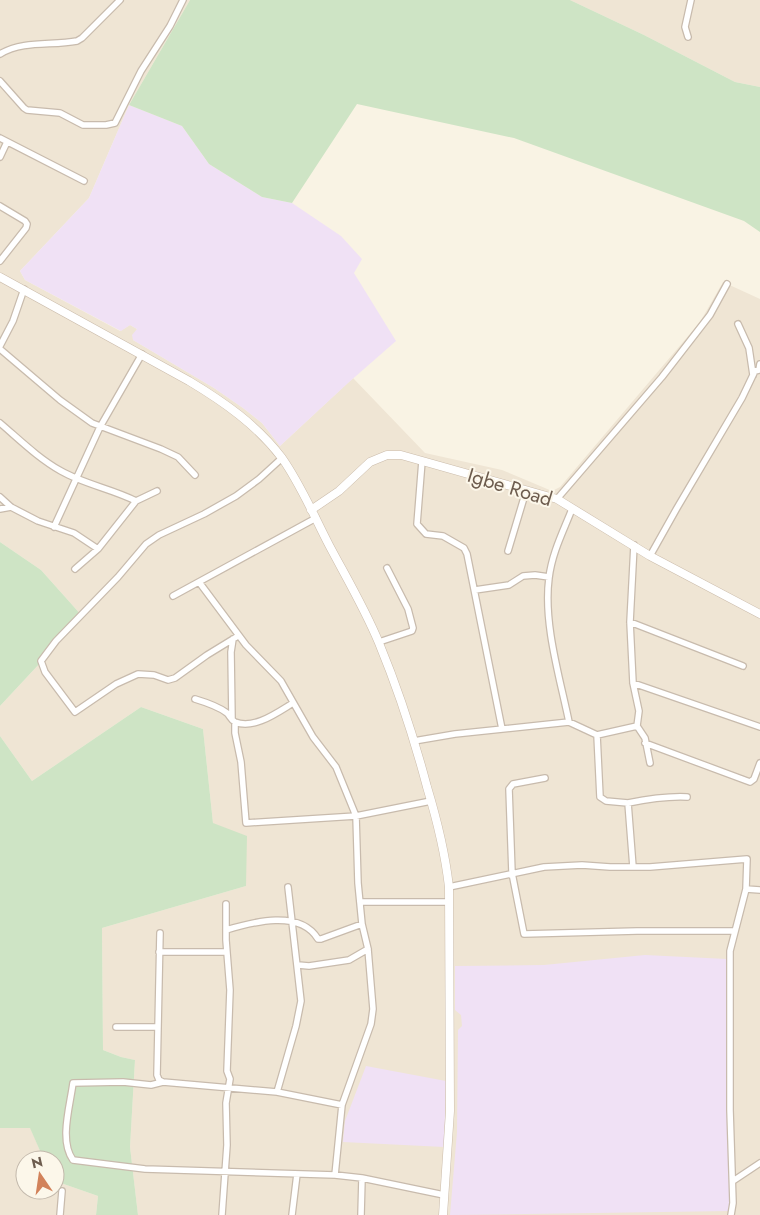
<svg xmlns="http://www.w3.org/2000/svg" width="760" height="1215" font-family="Jost,sans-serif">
<rect width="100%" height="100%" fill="#f9f3e4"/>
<path fill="#efe5d4" d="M0 0H190L129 105 89 198 20 271 25 280 120 331 130 325 137 329 133 340 214 388 243 408 262 423 280 446 353 378 425 453 502 470 552 491 560 487 700 322 723 282 760 299V1215H138L130 1147 135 1060 121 1057 103 1050 102 928 246 886 213 823 203 729 141 707 32 781 0 736V706L83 617 41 570 0 542Z
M570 0H760V87L735 82 644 35Z
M30 1127 44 1160H25V1190H55V1181L98 1196 96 1215H0V1128Z"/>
<path fill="#f0e1f5" d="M129 105 182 126 209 164 262 197 292 203 341 236 362 259 354 273 396 341 348 383 280 446 262 423 243 408 214 388 133 340 132 335 137 329 130 325 121 331 25 280 20 271 89 198Z
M645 955 727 959 728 1118 731 1211 450 1215 457 1132 458 1030 462 1026 461 1015 455 1010V966L544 965Z
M366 1066 446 1081 444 1147 343 1142 345 1121Z"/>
<path fill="#cee4c5" d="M190 0H570L644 35 735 82 760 87V232L744 221 514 138 357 104 292 203 262 197 209 164 182 126 129 105Z
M0 542 41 570 83 617 0 706Z
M141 707 203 729 213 823 247 836 246 886 102 928 103 1050 121 1057 135 1060 130 1147 138 1215H96L98 1196 55 1181V1160H44L30 1128H0V736L32 781Z"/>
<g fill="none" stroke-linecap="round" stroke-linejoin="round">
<defs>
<path id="street" d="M688 37 685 27 691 0
M0 54C24 40 51 46 77 41L82 38 120 0
M0 81 24 108 27 110 60 113 83 125H106L115 123 141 71 170 26 183 0
M0 138 84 181
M0 157 7 142
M0 206 25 221 27 224 26 228 0 261
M738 324 749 348 753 375
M0 346 13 321 24 289
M0 349 60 400 92 423 161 449 178 457 195 475
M0 423C20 440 38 458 61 471 84 484 112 489 136 501
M422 461 417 524 426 534 443 536 464 548 467 554 502 729
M0 497 11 507 38 521 74 533 98 549 136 501 157 491
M557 499 662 377 710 315 727 284
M0 509 11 507
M54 527 100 427 142 354
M634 545 630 622 633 683 639 711 637 726 645 738 650 763
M508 551 526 491
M650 556 677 508 742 398 753 375 755 371 759 370 760 364
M75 569 98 549
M199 582 246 645 281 681 313 737 336 767 356 816 358 883 362 924 368 949 373 1009 371 1024 342 1105 335 1175
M475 590 509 585 523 576 535 575 549 577
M173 596 316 518
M630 622 743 666
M238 636 207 655 175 678 168 680 154 675 138 674 116 684 75 712 45 672 41 661 56 641 118 577 146 544 159 535 204 514 236 496 259 479 282 458
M379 642 412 631 413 628 408 609 387 568
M633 683 760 727
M195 699C205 702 218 706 227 713 230 716 231 720 235 722 254 730 278 712 293 703
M232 719 231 652 233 639
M235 722V733L241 762 246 823 356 816 431 801
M569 722C560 678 543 623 549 578 552 553 563 532 572 509
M597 735 600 797 606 801 628 803 633 867
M414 741 455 734 569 722 597 735 637 726
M645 743 750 782 754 779 760 763
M545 778 513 784 509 789 512 873 524 934 637 931H735
M628 803C648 799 667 796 687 797
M449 887 544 867 582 865 610 867H650L747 859 746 889 730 951V1110L733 1203 731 1215
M746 889 760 890
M360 902H449
M226 930C253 922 300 909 318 939H321L362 924
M160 933 157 1075 159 1080 163 1082 277 1092 342 1105
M159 952H227
M298 965 309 966 349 960 368 949
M116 1027H157
M163 1082 151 1085 123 1082 73 1083C70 1106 59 1141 73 1160L145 1169 335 1175 362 1178 444 1195
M277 1092 296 1026 301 1001 288 887
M733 1181 760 1163
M60 1215 62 1191
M222 1215 227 1145 226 1103 230 1079 227 1071 230 990 226 940V904
M292 1215 297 1174
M361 1215 362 1178"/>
<path id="secondary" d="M0 277 189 381C224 402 257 425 282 458 301 485 314 516 329 545 346 577 365 609 379 643 398 689 414 738 427 787 437 820 445 852 449 887L450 1111 443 1215
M311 510 339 491 370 462 387 455H401L557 499 650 556 760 614"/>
</defs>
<use href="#street" stroke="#c8bbad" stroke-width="8"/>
<use href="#secondary" stroke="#cbbcab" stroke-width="9"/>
<use href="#street" stroke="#fff" stroke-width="5.5"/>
<use href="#secondary" stroke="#fff" stroke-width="8"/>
</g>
<g text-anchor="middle" stroke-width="4" stroke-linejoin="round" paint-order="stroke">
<g font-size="20" fill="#6d5c4e" stroke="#fcf7ea">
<text transform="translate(510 487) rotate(17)" y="7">Igbe Road</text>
</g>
</g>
<g transform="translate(40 1175) rotate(347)"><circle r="24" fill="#fcf7ea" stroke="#c3b9ac"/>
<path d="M0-4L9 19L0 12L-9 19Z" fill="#d2825a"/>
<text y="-8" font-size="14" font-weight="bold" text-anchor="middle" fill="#6d5c4e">N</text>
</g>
</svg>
